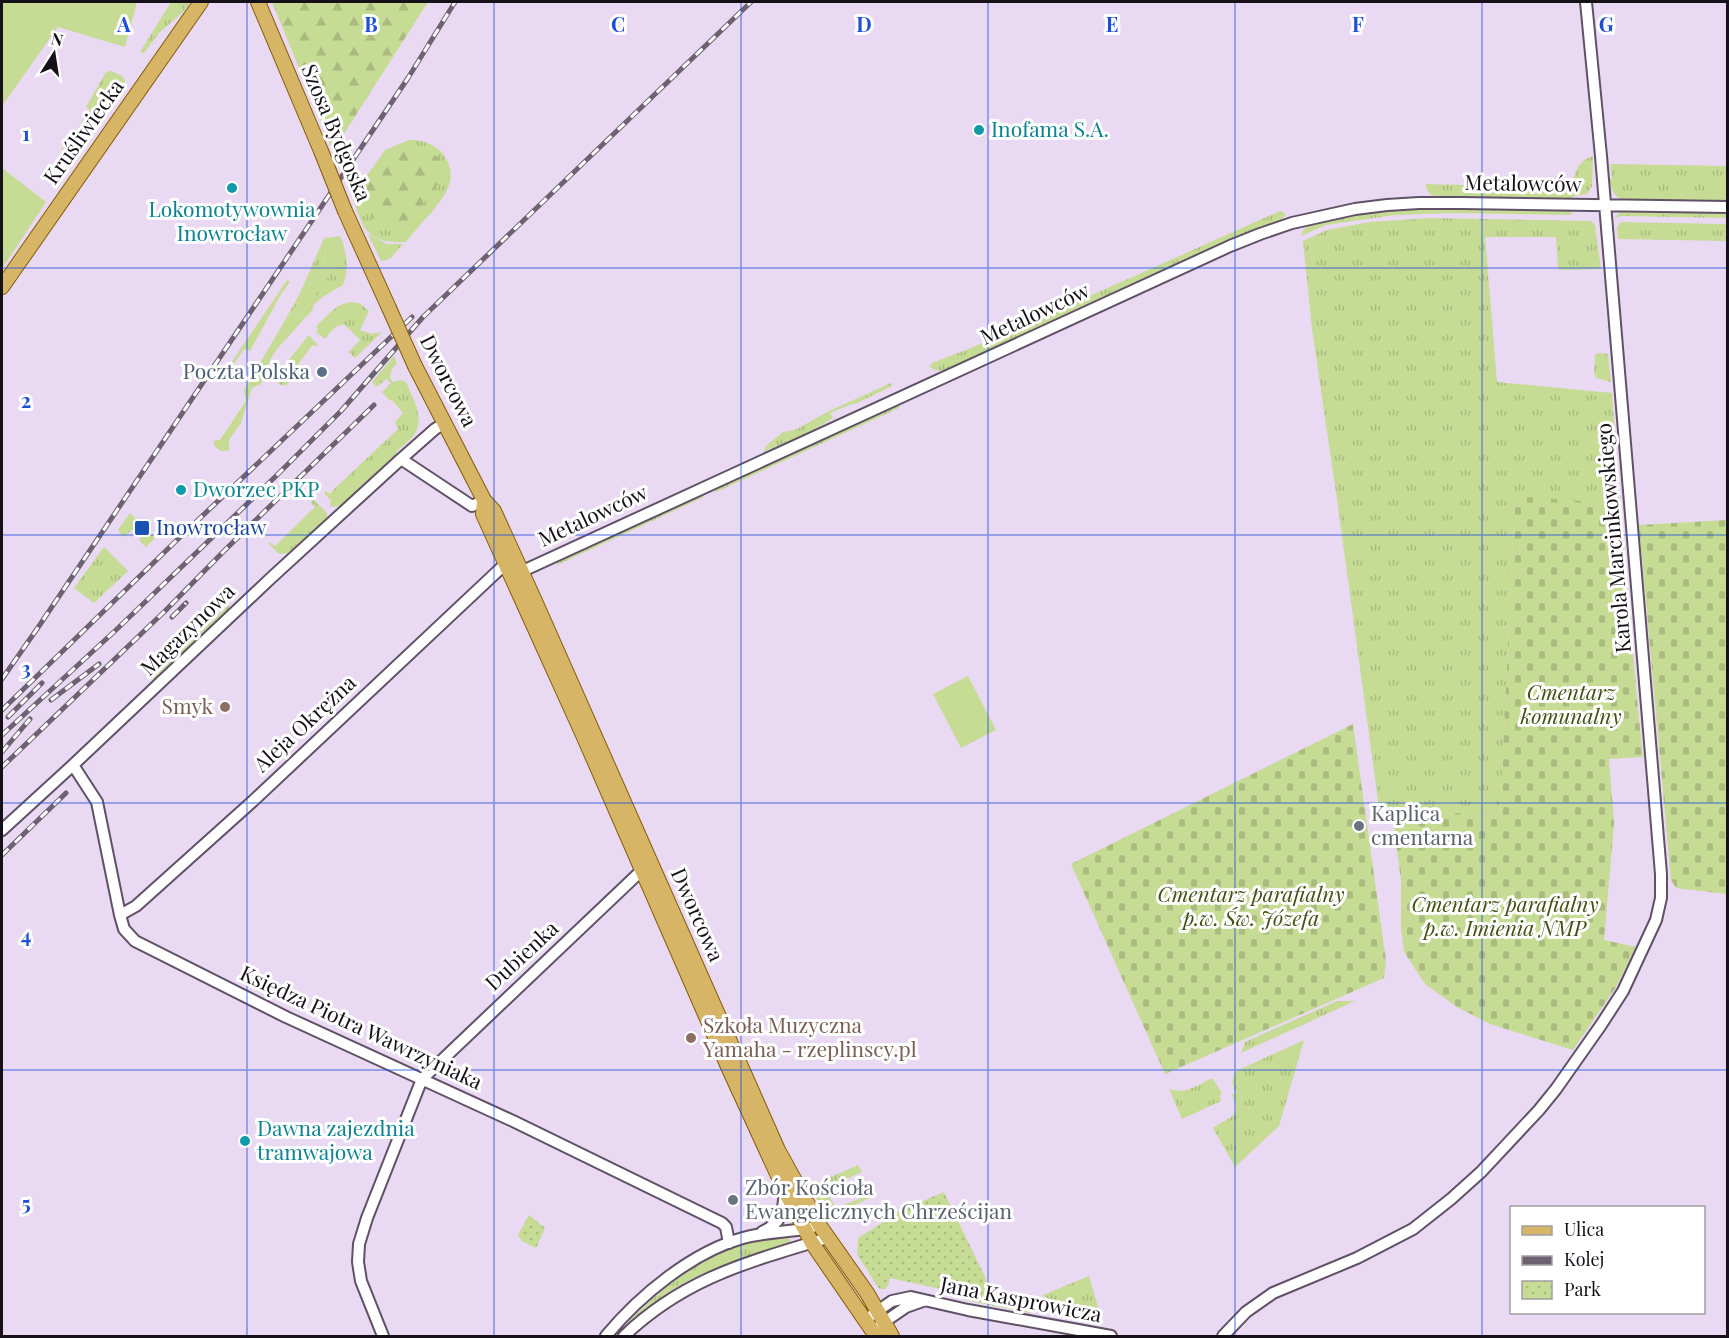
<svg xmlns="http://www.w3.org/2000/svg" width="1729" height="1338" font-family="'Playfair Display',serif">
<defs>
<pattern id="grass-tufts" width="24" height="20" patternUnits="userSpaceOnUse" patternTransform="scale(1.5)"><rect width="24" height="20" fill="#c6db94"/><path d="M3 7l-1-3M5 7V3M7 7l1-3M15 17l-1-3M17 17v-4M19 17l1-3" fill="none" stroke="#a9bb7f"/></pattern>
<pattern id="forest-firs" width="22" height="20" patternUnits="userSpaceOnUse" patternTransform="scale(1.5)"><rect width="22" height="20" fill="#c6db94"/><path d="M5 1l3.5 6h-7zM16 11l3.5 6h-7z" fill="#a9bb7f"/></pattern>
<pattern id="cemetery-stones" width="16" height="16" patternUnits="userSpaceOnUse" patternTransform="scale(1.5)"><rect width="16" height="16" fill="#c6db94"/><path d="M2 7V4a2 2 0 0 1 4 0v3zM10 15v-3a2 2 0 0 1 4 0v3z" fill="#a9bb7f"/></pattern>
<pattern id="park-dots" width="8" height="8" patternUnits="userSpaceOnUse" patternTransform="scale(1.5)"><rect width="8" height="8" fill="#c6db94"/><path d="M2 2h.1M6 6h.1" fill="none" stroke="#a9bb7f" stroke-width="1.8" stroke-linecap="round"/></pattern>
</defs>
<rect width="100%" height="100%" fill="#ead9f2"/>
<path fill="url(#grass-tufts)" d="M171 2H190L183 12 159 33 144 53 140 52Z
M111 71 122 76 126 83 125 88 77 155C64 163 57 149 67 137L71 139 90 110 86 107 106 72Z
M409 140C422 140 434 143 443 154 460 178 446 194 431 213 422 222 414 232 406 242 392 243 373 241 365 228 359 219 356 206 352 196L385 150Z
M1593 156 1592 186 1587 194 1574 196 1570 199 1435 197 1428 192 1425 184 1571 188C1575 173 1577 161 1593 156Z
M1610 164 1727 166V201L1620 199C1613 194 1610 188 1609 179H1612Z
M1430 208 1572 210 1571 215 1455 213 1395 215 1326 225 1301 236 1304 229 1312 224 1345 217 1394 210Z
M1629 210 1727 212V218L1621 216 1614 218 1621 212Z
M1280 211 1283 212 1285 215 1281 221 1218 245 944 371 935 370 930 367 932 363 971 348 1083 299Z
M1430 218 1591 221 1595 225 1601 269 1560 270 1558 268 1556 237H1485L1497 382 1612 393 1620 504 1515 497 1500 816 1379 808 1338 506 1312 329 1303 241 1327 230 1370 222Z
M1621 222 1727 224V241L1618 239 1617 227Z
M368 234 387 244H403L390 259 381 261Z
M325 236 327 245 322 270 280 329 300 293Z
M340 236C347 250 349 270 343 285 332 291 322 296 313 306L314 308 277 349 333 270 339 255Z
M351 302 359 303 369 311 360 330 372 334 382 332 355 358 349 352 360 340 345 325C336 323 330 333 325 339L316 332 318 329 316 327C327 316 335 304 351 302Z
M308 336 311 337V338L319 346 313 345 309 350 286 380 289 382 286 386 278 384 287 362Z
M1598 353 1608 354 1611 382 1596 378 1594 372 1595 355Z
M394 356 397 364C390 369 389 375 392 382L401 380 406 382C412 397 424 415 416 432 412 439 402 446 396 452L397 454 340 506 333 507 330 505 331 501 324 493 326 491 329 494 398 429 395 422 403 413 392 400 390 401 382 392 391 383 386 379 377 387 372 382Z
M891 383 892 386 855 404 854 403 830 413 833 418 809 433 763 452 767 445 783 432 795 430 829 411Z
M900 403 899 408 714 493 716 489Z
M701 495 704 497 557 565 558 560Z
M312 500 315 501 327 513V518L288 553 279 554 269 544V542L275 546 315 507 311 503Z
M130 513 155 538 146 547 139 540 141 538 133 529 124 537 118 530Z
M104 547 128 571 94 603 74 588Z
M230 604V609L155 681 153 678Z
M1337 1001H1355L1241 1053 1245 1042Z
M1304 1040 1279 1126 1235 1167 1213 1128C1228 1117 1243 1118 1232 1095L1236 1093C1232 1084 1231 1080 1236 1071Z
M1210 1079H1213L1222 1093 1220 1095 1221 1101 1182 1119 1169 1089C1186 1094 1194 1087 1210 1079Z
M858 1165 862 1172 824 1189 835 1206 838 1207 869 1195 872 1197C842 1210 833 1221 810 1191L811 1187 817 1183Z
M788 1236 791 1243C759 1253 726 1263 695 1277 666 1291 640 1314 618 1336H615C643 1305 689 1264 729 1248 748 1241 768 1239 788 1236Z
M1089 1276 1103 1324 1048 1312 1045 1309 1043 1295Z"/>
<path fill="url(#forest-firs)" d="M272 2H428L333 151Z
M407 145 424 146 429 153 439 157 441 161 439 167 441 169V176L436 187 431 194 427 196 423 205 408 218 405 224 397 229H392L388 228 384 222 374 219 371 216V206L366 202 364 196 368 189 367 185 368 182 373 179 379 167 385 162 388 155Z"/>
<path fill="url(#cemetery-stones)" d="M1515 496 1620 504 1638 710 1643 757 1609 759 1614 824 1604 940 1636 947 1616 987 1573 1050 1490 1024 1457 1007 1425 984 1404 952 1401 928V880L1393 820 1383 808 1500 816Z
M1727 520H1728L1727 894 1676 888 1671 880 1639 525Z
M1353 724 1386 961 1384 978 1165 1074 1071 864Z"/>
<path fill="url(#park-dots)" d="M944 1192 997 1302 1019 1294 1027 1297 1030 1313 965 1300 959 1293 890 1278 888 1286 885 1289H880L877 1286 857 1254 858 1238 888 1219 890 1215Z
M529 1215 545 1228 536 1248 522 1241 518 1235Z"/>
<path fill="#c6db94" d="M2 2H137L125 47 58 27 2 106Z
M2 168 46 202 2 269Z
M340 236 339 255 333 270 273 355 265 370 261 384 252 388 241 423 229 440V450C221 453 215 449 213 441L220 440 246 401 244 390 280 329 322 270 326 253V238Z
M287 280 290 282 281 294 250 351 244 349 233 365 231 363Z
M968 676 996 730 961 748 933 694Z"/>
<g fill="none" stroke-linecap="round" stroke-linejoin="round">
<defs>
<path id="minor" d="M401 459 435 429 445 423
M514 575 1230 246 1260 234 1292 223 1355 209 1387 205 1419 203H1461L1728 207
M73 765 97 802 120 915 124 929 135 941 286 1017 513 1121 722 1223 726 1227 729 1243
M2 830 73 765 271 578 401 459 472 506 484 500
M120 915 136 906 253 801 501 568 511 563
M762 1232C783 1222 783 1212 785 1191
M865 1320 892 1301 911 1297 968 1310 1111 1336
M880 1325 906 1307 923 1301
M383 1336 361 1281 358 1262 359 1244 367 1218 422 1079 642 870 648 867
M606 1336C639 1296 692 1252 743 1238 765 1232 788 1232 811 1228
M624 1336C686 1277 749 1262 827 1238
M1223 1336 1246 1312 1273 1293 1357 1258 1413 1229 1451 1199 1481 1172 1539 1110 1556 1089 1601 1025 1623 991 1656 920 1661 898V874L1601 156 1586 2"/>
<path id="major" d="M258 2 321 151
M345 211 389 308
M2 287 201 2
M415 366 484 500 494 511 535 601 778 1150 820 1226 867 1293 892 1336
M484 500 483 514 583 735 729 1069 785 1191 812 1243 876 1336"/>
</defs>
<use href="#minor" stroke="#605166" stroke-width="14"/>
<use href="#major" stroke="#835b08" stroke-width="16"/>
<use href="#minor" stroke="#fff" stroke-width="10"/>
<use href="#major" stroke="#d7b566" stroke-width="14"/>
<defs>
<path id="rail" d="M172 617 186 603
M2 679 37 629 408 78 455 2
M51 700 99 664
M2 710 178 539 412 317
M8 717 42 683
M2 735 116 630 276 476 341 411 423 317 751 2
M2 752 30 719
M2 767 165 611 225 550 374 405
M2 855 66 793"/>
</defs>
<use href="#rail" stroke="#6d6271" stroke-width="5"/>
<use href="#rail" stroke="#fff" stroke-width="3" stroke-dasharray="9" stroke-linecap="butt"/>
<defs>
<path id="major-bridge" d="M321 151 345 211
M389 308 415 366"/>
</defs>
<use href="#major-bridge" stroke="#835b08" stroke-width="16" stroke-linecap="butt"/>
<use href="#major-bridge" stroke="#d7b566" stroke-width="14"/>
</g>
<path fill="none" stroke="#1d4ed8" stroke-width="1.5" stroke-opacity="0.55" d="M247 2V1336M494 2V1336M741 2V1336M988 2V1336M1235 2V1336M1482 2V1336M2 268H1728M2 535H1728M2 803H1728M2 1070H1728"/>
<g fill="#0f9aa8" stroke="#fff" stroke-width="2">
<circle cx="979" cy="130" r="6"/>
<circle cx="232" cy="188" r="6"/>
<circle cx="181" cy="490" r="6"/>
<circle cx="245" cy="1141" r="6"/>
</g>
<circle fill="#5c6f8a" stroke="#fff" stroke-width="2" cx="322" cy="372" r="6"/>
<rect fill="#1a4fb4" stroke="#fff" stroke-width="2" x="134" y="520" width="16" height="16" rx="3"/>
<g fill="#8d6e63" stroke="#fff" stroke-width="2">
<circle cx="225" cy="707" r="6"/>
<circle cx="691" cy="1038" r="6"/>
</g>
<g fill="#6b7280" stroke="#fff" stroke-width="2">
<circle cx="1359" cy="826" r="6"/>
<circle cx="733" cy="1200" r="6"/>
</g>
<g text-anchor="middle" stroke-width="6" stroke-linejoin="round" paint-order="stroke">
<g font-size="21" fill="#0d838f" stroke="#fff" text-anchor="start">
<text x="991" y="137">Inofama S.A.</text>
<text x="232" y="217" text-anchor="middle">Lokomotywownia<tspan x="232" dy="24">Inowrocław</tspan></text>
<text x="193" y="497">Dworzec PKP</text>
<text x="257" y="1136">Dawna zajezdnia<tspan x="257" dy="24">tramwajowa</tspan></text>
</g>
<g font-size="21" fill="#161018" stroke="#fff">
<text transform="translate(84 132) rotate(-55)" y="7">Kruśliwiecka</text>
<text transform="translate(336 133) rotate(67)" y="7">Szosa Bydgoska</text>
<text transform="translate(1523 184) rotate(1)" y="7">Metalowców</text>
<text transform="translate(1035 314) rotate(-25)" y="7">Metalowców</text>
<text transform="translate(448 381) rotate(63)" y="7">Dworcowa</text>
<text transform="translate(593 516) rotate(-25)" y="7">Metalowców</text>
<text transform="translate(1614 538) rotate(-95)" y="7">Karola Marcinkowskiego</text>
<text transform="translate(188 630) rotate(-44)" y="7">Magazynowa</text>
<text transform="translate(305 724) rotate(-43)" y="7">Aleja Okrężna</text>
<text transform="translate(697 915) rotate(66)" y="7">Dworcowa</text>
<text transform="translate(522 956) rotate(-43)" y="7">Dubienka</text>
<text transform="translate(361 1028) rotate(25)" y="7">Księdza Piotra Wawrzyniaka</text>
<text transform="translate(1021 1300) rotate(11)" y="7">Jana Kasprowicza</text>
</g>
<g font-size="21" fill="#4e5e75" stroke="#fff" text-anchor="end">
<text x="310" y="379">Poczta Polska</text>
</g>
<g font-size="21" fill="#164399" stroke="#fff" text-anchor="start">
<text x="156" y="535">Inowrocław</text>
</g>
<g font-size="21" font-style="italic" fill="#425013" stroke="#fff">
<text x="1571" y="700">Cmentarz<tspan x="1571" dy="24">komunalny</tspan></text>
<text x="1251" y="902">Cmentarz parafialny<tspan x="1251" dy="24">p.w. Św. Józefa</tspan></text>
<text x="1505" y="912">Cmentarz parafialny<tspan x="1505" dy="24">p.w. Imienia NMP</tspan></text>
</g>
<g font-size="21" fill="#785e54" stroke="#fff" text-anchor="end">
<text x="213" y="714">Smyk</text>
<text x="703" y="1033" text-anchor="start">Szkoła Muzyczna<tspan x="703" dy="24">Yamaha - rzeplinscy.pl</tspan></text>
</g>
<g font-size="21" fill="#5b616d" stroke="#fff" text-anchor="start">
<text x="1371" y="821">Kaplica<tspan x="1371" dy="24">cmentarna</tspan></text>
<text x="745" y="1195">Zbór Kościoła<tspan x="745" dy="24">Ewangelicznych Chrześcijan</tspan></text>
</g>
</g>
<g font-size="20" text-anchor="middle" font-weight="bold" fill="#1d4ed8" stroke="#fff" stroke-width="6" stroke-linejoin="round" paint-order="stroke">
<text x="124" y="32">A</text>
<text x="371" y="32">B</text>
<text x="618" y="32">C</text>
<text x="864" y="32">D</text>
<text x="1112" y="32">E</text>
<text x="1358" y="32">F</text>
<text x="1606" y="32">G</text>
<text x="26" y="141">1</text>
<text x="26" y="408">2</text>
<text x="26" y="676">3</text>
<text x="26" y="943">4</text>
<text x="26" y="1211">5</text>
</g>
<rect width="1729" height="1338" fill="none" stroke="#161018" stroke-width="6"/>
<rect x="1510" y="1206" width="195" height="108" fill="#ffffff" stroke="#a29fa3" stroke-width="1.5"/>
<rect x="1522" y="1226" width="30" height="9" fill="#d7b566" stroke="#a29fa3" stroke-width="1.5"/>
<text x="1564" y="1236" font-size="18" fill="#161018">Ulica</text>
<rect x="1522" y="1256" width="30" height="9" fill="#6d6271" stroke="#a29fa3" stroke-width="1.5"/>
<text x="1564" y="1266" font-size="18" fill="#161018">Kolej</text>
<rect x="1522" y="1281" width="30" height="18" fill="url(#park-dots)" stroke="#a29fa3" stroke-width="1.5"/>
<text x="1564" y="1296" font-size="18" fill="#161018">Park</text>
<g transform="translate(54 54) rotate(12)" stroke="#ffffff" stroke-width="4.5" paint-order="stroke">
<path d="M0-4.5L10 22L0 15L-10 22Z" fill="#161018"/>
<text y="-9" font-size="16" font-weight="bold" text-anchor="middle" fill="#161018">N</text>
</g>
</svg>
